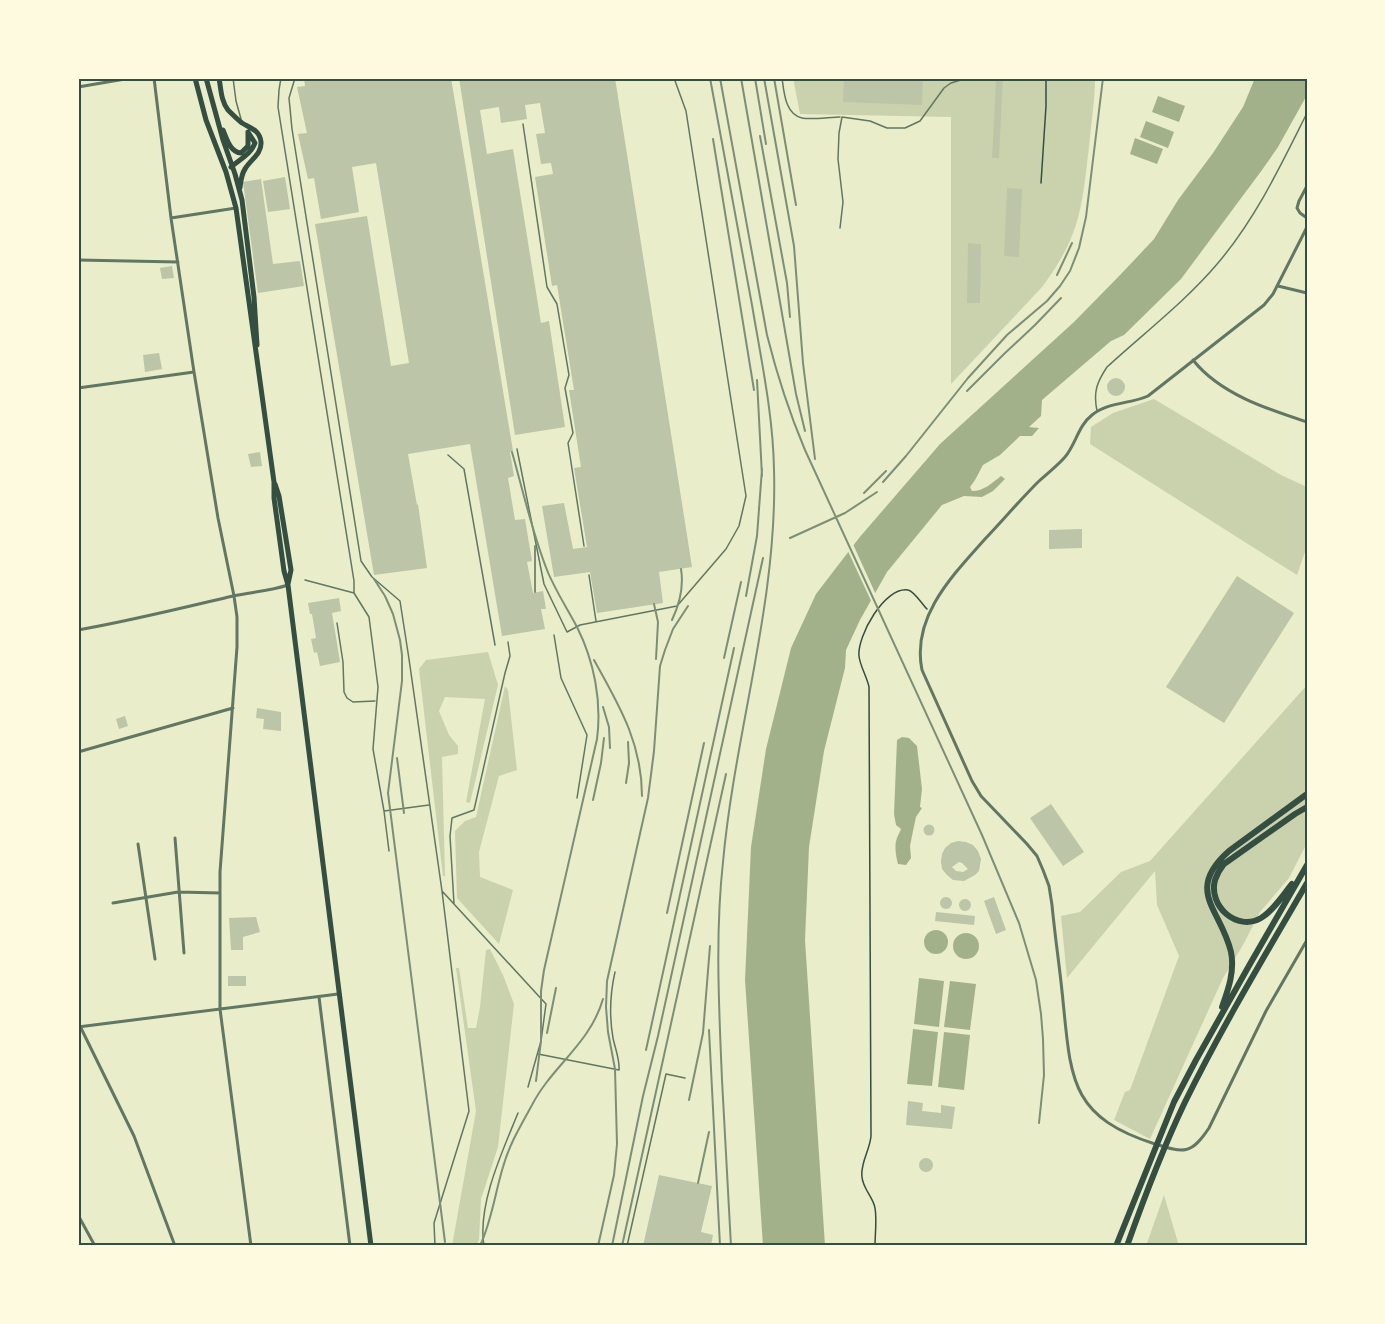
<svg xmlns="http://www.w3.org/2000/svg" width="1385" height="1324" font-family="'Fira Sans',sans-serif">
<rect width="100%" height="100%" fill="#e9edc9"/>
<path fill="#cad2ad" d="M793 78H1095C1095 101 1091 124 1089 147 1085 179 1083 213 1069 243 1062 258 1053 272 1043 286L951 384V117L800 114Z
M1154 399 1281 475 1307 487V546L1297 575 1090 444 1091 427 1113 413Z
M488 652 498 685 470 803 466 802 485 699 445 697 439 711 449 735 458 746V754L442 757 445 876H443L419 669 426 660Z
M1307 685V843L1289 878 1260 912 1243 945 1223 978 1150 1139 1114 1120 1125 1092 1130 1090 1179 956 1157 905 1155 871 1067 978 1061 916 1080 912 1121 872 1150 861Z
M505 686 508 690 517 770 499 776 479 852 480 877 513 890 499 944 457 898 455 831 465 821 476 817Z
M490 949 503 975 514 1004 498 1147 481 1199 479 1240 476 1246H452L476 1111 456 968H459L468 1028H476L480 1007 486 950Z
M1164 1195 1179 1246H1146Z"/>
<path fill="#a3b18a" d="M1255 78H1307V95L1278 147 1262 170 1181 279 1124 335 1111 341 1042 400 1041 416 1029 427 1039 428 1032 436H1020L1000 455 983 465 975 480 970 487 972 491C984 491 992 483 1001 476L1005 479 993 491 982 497 964 496 942 505 887 572 860 620 846 650 845 668 824 751 809 847 805 940 825 1246H763L745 980 751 847 766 749 791 648 816 594 859 538 940 444 1074 322 1122 273 1154 239 1178 200 1213 153 1243 107Z
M1158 96 1185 106 1179 122 1152 112Z
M1146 121 1174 132 1168 148 1140 137Z
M1135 138 1163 149 1157 164 1130 154Z
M902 737 909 738 917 746 922 789 920 807 922 808 916 817 913 831 910 846 911 858 906 865 898 864C896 856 894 846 897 838 898 835 900 832 901 829L896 825 894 814 897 740Z
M924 942a12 12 0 1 1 24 0a12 12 0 1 1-24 0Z
M953 946a13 13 0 1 1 26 0a13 13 0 1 1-26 0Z
M919 978 944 981 939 1027 914 1024Z
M950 981 976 984 970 1030 944 1027Z
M913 1029 938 1032 932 1086 907 1084Z
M944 1032 970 1035 964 1090 938 1087Z"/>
<path fill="#e9edc9" d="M852 542 877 597 873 605 847 549Z"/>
<path fill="#bcc5a7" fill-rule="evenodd" d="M304 78H451L513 451 510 452 514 476 508 478 515 520 525 519 532 561 527 562 533 593 543 591 546 609H541L545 629 502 636 470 444 408 454 417 505 418 504 427 568 374 575 315 224 367 216 391 366 409 363 376 163 352 167 359 212 321 219 314 178 308 179 298 134 307 133 297 87 305 86Z
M459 78H615L692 567 659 572 663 603 597 613 590 572 554 577 542 506 564 503 573 549 587 547 574 468 581 467 569 390H574L557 285 552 286 535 177 553 174 551 163 541 164 536 134 545 133 540 103 525 105 527 119 501 123 499 107 480 110 487 154 513 149 541 323 549 321 565 427 515 435Z
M844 78H923L922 105 843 102Z
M996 78H1003L999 158H992Z
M285 177 290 209 268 212 263 181Z
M261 179 273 264 300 261 304 286 258 293 243 182Z
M1007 188 1022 189 1019 257 1004 256Z
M968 243 981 244 980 303H967Z
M172 266 174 278 162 279 160 268Z
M159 353 162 369 145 372 143 355Z
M1107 387a9 9 0 1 1 18 0a9 9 0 1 1-18 0Z
M260 452 262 466 251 467 248 454Z
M1082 529V548L1049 549V530Z
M1237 576 1294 613 1224 723 1166 687Z
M339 598 341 611 332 613 340 662 320 666 317 652 314 653 311 639 316 638 312 614H310L308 603Z
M257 708 281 712V731L263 729 264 719 256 718Z
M125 716 128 726 119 729 116 719Z
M1051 804 1084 852 1063 866 1030 818Z
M923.5 830a5.5 5.5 0 1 1 11 0a5.5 5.5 0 1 1-11 0Z
M958 841 966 842 973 845 978 851 981 859 979 871 975 875 964 881 953 880 947 875 942 869 941 862 942 854 945 848 951 843ZM959 862 962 863 968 869 963 872 956 871 952 867Z
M940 903a6 6 0 1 1 12 0a6 6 0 1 1-12 0Z
M994 897 1006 930 996 934 984 901Z
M959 905a6 6 0 1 1 12 0a6 6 0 1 1-12 0Z
M936 912 975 916 974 925 935 921Z
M256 917 260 932 243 937V950H231L229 918Z
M228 976H246V986H228Z
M908 1101 923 1103 922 1111 941 1113V1105L955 1107 952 1129 906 1125Z
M919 1165a7 7 0 1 1 14 0a7 7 0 1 1-14 0Z
M659 1175 712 1186 701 1232 713 1235 711 1246H643Z"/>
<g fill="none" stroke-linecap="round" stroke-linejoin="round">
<path stroke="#344e41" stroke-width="1.5" d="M1041 183 1046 106V78
M875 1246C875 1234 877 1220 875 1208 873 1197 863 1189 862 1177 860 1163 870 1150 871 1136L869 687C867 677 860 666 859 656 857 636 885 586 908 590 914 591 922 604 927 609"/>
<path stroke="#617663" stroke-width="1.5" d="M233 78 236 101 241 119
M281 78 279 90 278 107 354 581V593L369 617 378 687 373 749 384 811 429 805
M295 78 289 98 292 129 361 561 372 577 400 601 409 659 442 891 469 1111 434 1223 435 1246
M782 78C784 92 785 114 802 118 810 120 831 117 840 117
M523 124 547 287 557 304 569 375 565 388 573 433 568 443 584 546
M840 228 843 202 838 159 839 133 842 117 870 121 887 128H905L920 121 944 88 951 83 967 78
M1097 411C1093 392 1097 382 1107 367 1144 333 1186 301 1218 263 1256 218 1281 165 1307 113
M517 449 544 584 567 632 580 625 677 606 726 549 739 526 746 496 686 111 674 78
M448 455 464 469 495 645
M589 575 596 621
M305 580 354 593
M337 623 343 662 344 692 347 698 353 702 375 701
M554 635 561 678 587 735 577 798
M384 811 389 851
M442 891 546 1004 541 1041 528 1087
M454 904 450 836 452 818 474 810 505 673 510 656 508 642
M538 1054 619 1070C620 1060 615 1048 613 1038 609 1015 610 994 615 972
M484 1246C477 1205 503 1150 518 1113
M627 1246 666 1074 685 1078"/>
<path stroke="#617663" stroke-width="3" d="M154 78 171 218 194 372 218 518 234 596 237 617V647L220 872V1009L251 1246
M78 87 131 78
M1307 186 1299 201 1297 208 1300 213 1307 218
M171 218 236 208
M1307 227 1273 294 1264 305 1148 396C1130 404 1108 402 1092 415 1078 426 1076 444 1065 457 1057 466 1047 474 1038 482 1020 500 1003 520 985 539 953 575 911 617 922 670L972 781 981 796 1027 844 1037 856 1043 870 1049 886 1052 905C1055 937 1060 969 1063 1001 1071 1079 1070 1117 1155 1144 1184 1153 1191 1155 1209 1128L1266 1011 1307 940
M78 260 178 262
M1278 286 1307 293
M1193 360C1220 394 1267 409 1307 422
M78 388 194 372
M78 630C130 621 182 608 233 596 252 592 270 591 288 585
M78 752 233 708
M175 838 184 953
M138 844 155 959
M113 903 178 892 220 893
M319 997 350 1246
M78 1022 134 1136 175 1246
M78 1027 338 994
M78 1215 95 1246"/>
<path stroke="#344e41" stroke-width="5" d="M195 78 206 120 226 172 236 208 274 482V498L284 571 288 585 371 1246
M206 78 223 140 235 174 242 200 254 297 257 345
M219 78C221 89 221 101 228 110 232 114 237 119 242 123 250 128 260 130 261 142 262 154 250 160 245 169 241 175 241 181 240 188
M223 130C227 139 230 152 241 153L248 146V132
M231 167C240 159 251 154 255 143L248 132
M275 484 279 496 291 570 288 584"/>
<path stroke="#344e41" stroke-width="6" d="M1292 884C1283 895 1274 910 1261 918 1237 932 1208 906 1215 880 1217 874 1220 869 1224 864L1295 814 1307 807
M1222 1007C1228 990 1235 971 1231 952 1221 909 1184 891 1229 851L1307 794
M1116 1246 1174 1102 1196 1060 1250 964 1307 865
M1127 1246C1144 1198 1163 1148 1185 1102 1222 1027 1265 955 1307 883"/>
<path stroke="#7c8e77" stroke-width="2" d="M710 78C724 154 738 229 752 305 761 359 773 414 774 469 778 602 735 730 723 862 715 935 719 1008 722 1080 725 1136 728 1191 731 1246
M720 78 767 335C777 375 789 412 805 450L982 835 1019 923 1036 980 1041 1014 1043 1039 1044 1075 1039 1123
M741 78 796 394 805 431
M755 78 766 144
M764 78 794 246 803 363 815 459
M774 78 796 205
M760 136 787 283 790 317
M713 139 754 390
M1057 275 1072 243
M757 380 762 476
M967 391 1004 354 1035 325 1061 298
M512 452C523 491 532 532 547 570 555 590 567 608 577 627 594 661 602 701 597 739L544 970 541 991V1041L536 1081
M883 482 906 456 968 378 1007 335 1047 301 1060 286 1070 271 1079 248 1086 217 1103 78
M864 493 886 471
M790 538 845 513 877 492
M374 579 385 596 393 614 400 640 402 655V681L388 793 445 1242
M535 592V546
M746 596 757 536 762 469
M654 604 658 622 656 659
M672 620C680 603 684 587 681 569
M724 658 741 582
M594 660C619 705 642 743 642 796
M603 707 609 727 610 748
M397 758 404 813
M626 783 629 763 628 742
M593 800 601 763 604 738
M667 913 704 743
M709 1030 720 1246
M547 1033 556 988
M646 1050 734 648
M689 1100 703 1033 710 946
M698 1183 709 1132
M480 1246C492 1220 495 1193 503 1167 509 1145 521 1125 532 1105 552 1066 590 1044 603 999
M598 1246 614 1175 617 1144 615 1069 608 1032 606 1007 607 981 648 798 654 751 660 666 665 650 673 629 688 606
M612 1246 643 1096 658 1036 763 558
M622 1246 726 774"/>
</g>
<rect width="1385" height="1324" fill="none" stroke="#fefae0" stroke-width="159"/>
<rect x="80" y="80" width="1226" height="1164" fill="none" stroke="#344e41" stroke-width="2"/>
</svg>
